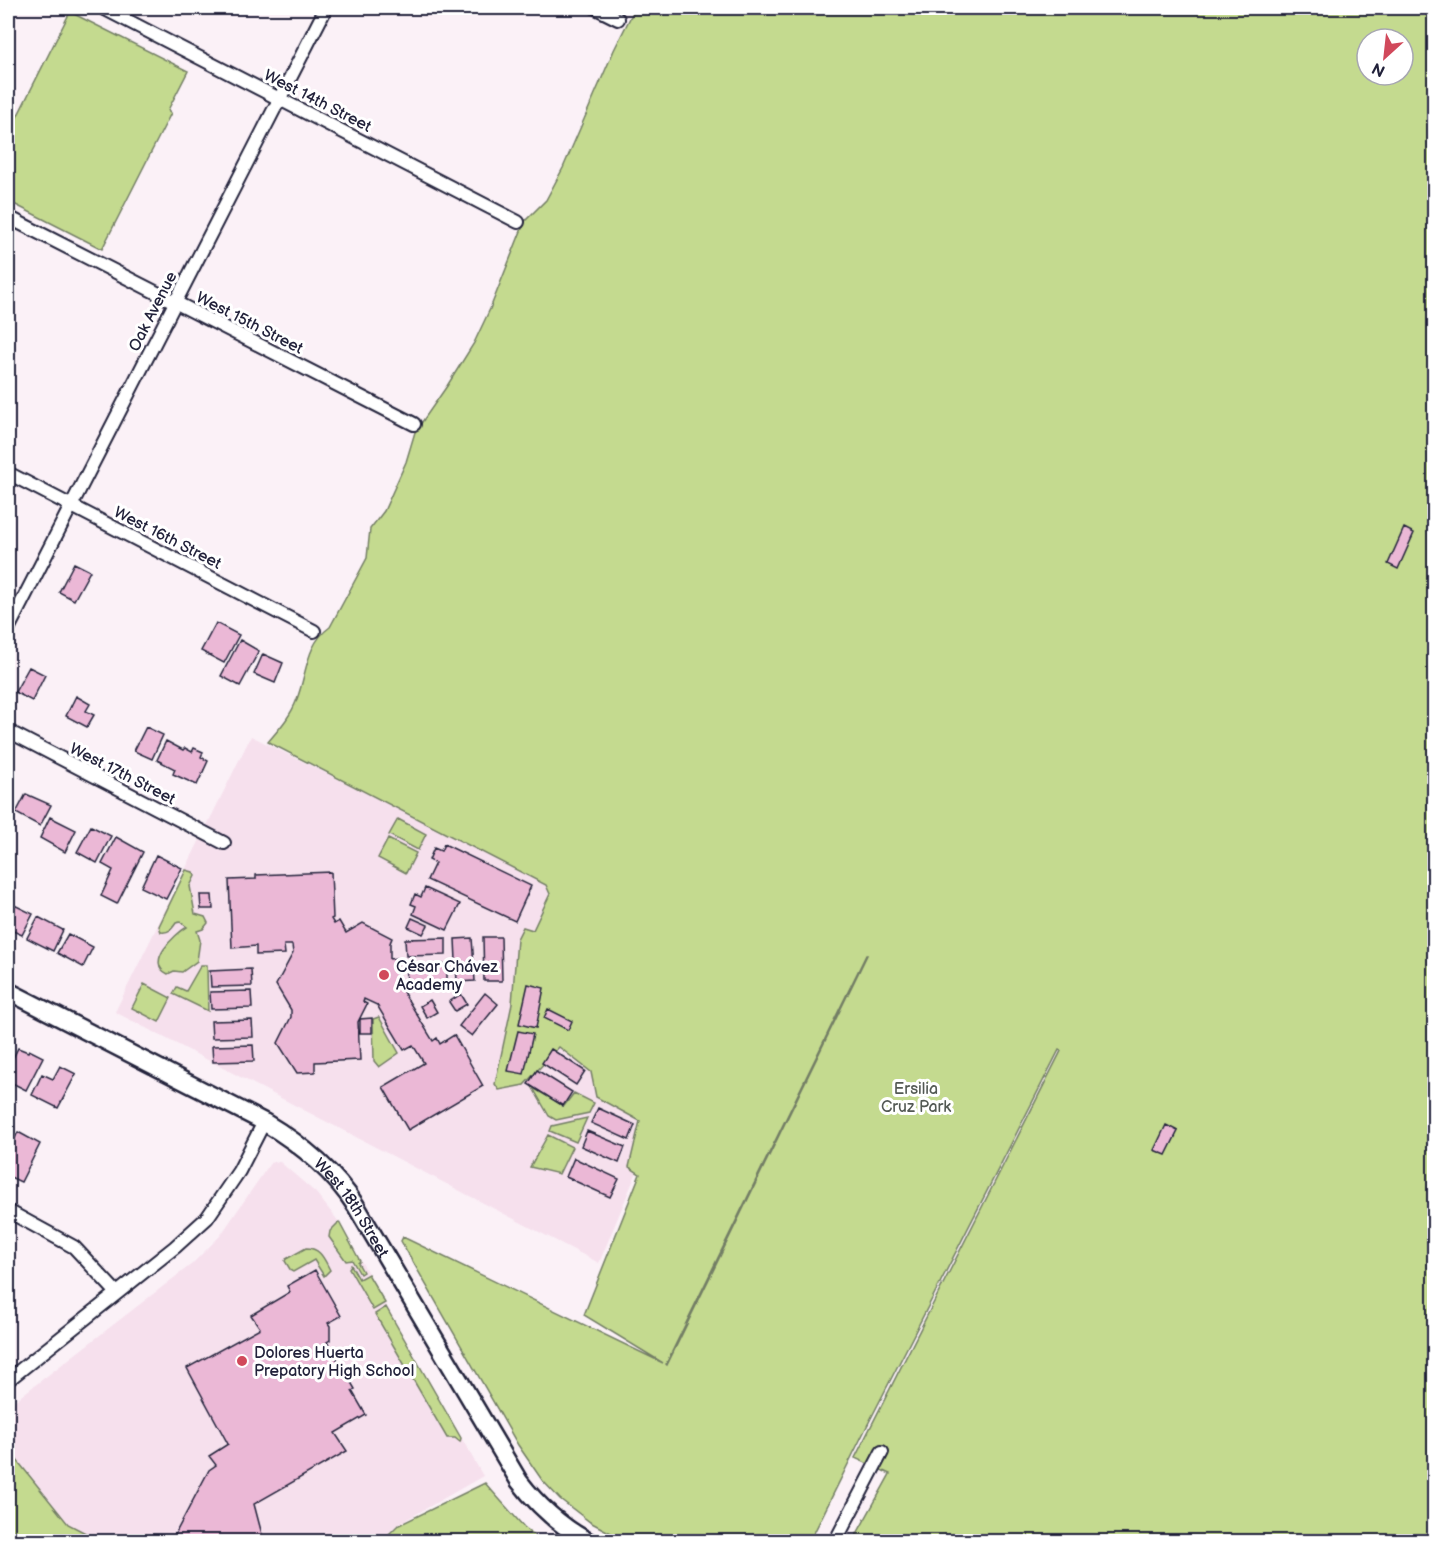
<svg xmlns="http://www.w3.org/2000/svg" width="1442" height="1549" font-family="'Balsamiq Sans',sans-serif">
<rect width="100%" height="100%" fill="#fbf1f7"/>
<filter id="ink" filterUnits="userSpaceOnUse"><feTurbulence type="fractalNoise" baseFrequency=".0167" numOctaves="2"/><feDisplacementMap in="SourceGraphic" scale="12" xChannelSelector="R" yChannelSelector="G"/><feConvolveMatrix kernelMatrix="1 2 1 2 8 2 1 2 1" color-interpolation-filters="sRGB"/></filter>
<g filter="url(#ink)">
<path fill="#f6e0ed" d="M251 736 563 890 663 1109 599 1263 115 1012Z
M271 1162H280L316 1193 339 1222 483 1476 397 1525 381 1541H101L68 1524 8 1449V1406L192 1264 220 1236Z"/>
<path fill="#c4da8f" stroke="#737e65" stroke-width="1.5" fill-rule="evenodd" d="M635 8H1434V1541H853L890 1474 855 1458 1061 1051 1059 1050 865 1430 810 1541H626L590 1522 560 1499 542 1480 518 1445 401 1241 403 1237 663 1363 584 1315 640 1174 629 1167 640 1121 596 1097 591 1072 559 1047 524 1085 499 1090 495 1084 512 1004 517 939 523 927 533 930 550 894 546 885 268 742C279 729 291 716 297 699 307 673 306 644 330 627L367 558 370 529 384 511 406 462 415 432 447 386 474 343 490 309 525 221 546 200 563 168 614 50ZM1367 39H1403V75H1367ZM866 955H867L667 1365 666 1364Z
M70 12 188 71 168 110 171 113 102 249 8 201V135Z
M398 819 426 834 418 850 389 835Z
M388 839 416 853 406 873 378 858Z
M186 870 193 872 195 876 190 886 195 914 205 917 208 923 203 929 197 931 200 940 197 961 182 972 174 971 168 974C144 963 175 934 187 927L180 922 176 923C172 929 169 933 161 932L159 926Z
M201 965H207L208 1011 173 994 177 987 186 991Z
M144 984 171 998 159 1022 132 1008Z
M379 1017 399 1053 379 1067 374 1061 373 1019Z
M533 1088 564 1106 574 1093 594 1103 589 1113 556 1120 549 1116Z
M587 1118 576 1142 550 1131 552 1126Z
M548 1135 572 1147 559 1174 530 1167Z
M339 1222 360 1261 358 1263 363 1272 360 1274 352 1260 346 1261 329 1237 330 1231Z
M306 1248C321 1248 324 1259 330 1270L324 1276 314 1260 293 1272 291 1271 285 1261 286 1259Z
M351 1265 359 1279 368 1274 385 1303 373 1310 349 1268Z
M386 1307 461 1438 460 1442 455 1438H447L375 1314Z
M8 1449 68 1524 101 1541H8Z
M485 1483 524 1527 542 1541H382L397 1526Z"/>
<path fill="#ebb8d6" stroke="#22223b" stroke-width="1.5" d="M1404 528 1414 533 1398 569 1388 564Z
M74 563 90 571 74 600 59 592Z
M216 623 239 635 224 663 201 651Z
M240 640 259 651 240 686 221 676Z
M263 654 283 663 275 683 254 674Z
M29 667 45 675 32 701 15 692Z
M76 696 90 704 86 711 94 715 87 727 66 716Z
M146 727 163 735 152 759 134 751Z
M166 741 183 750 185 748 192 752 194 748 203 752 201 757 208 761 197 785 173 774 175 769 157 760Z
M26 794 51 805 40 826 16 813Z
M50 817 76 830 65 852 40 838Z
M91 826 111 836 97 863 77 852Z
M116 837 143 852 117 904 101 896 113 870 102 864Z
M444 844 531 886 515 921 427 880 435 863 429 860 434 848 441 851Z
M156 855 182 868 166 899 141 887Z
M331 872 333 918 331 919 334 924 339 921 346 933 363 923 392 938 390 943V959L397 958V982L433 1041 437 1038 440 1044 454 1035 483 1086 408 1130 383 1087 424 1063 413 1045 404 1050 377 1005 364 999 363 1002 367 1004 358 1022 360 1060 315 1062V1072L297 1073 278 1043 291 1017V1010L276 985 293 953 292 945H284L285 954 256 955V946L232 948 229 880 256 879V875Z
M425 888 460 904 447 930 413 914 416 906 411 904 415 894 421 897Z
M200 895H212L213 909H201Z
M8 902 33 914 22 935 11 930 10 932 8 931Z
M38 917 63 930 53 951 27 938Z
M412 918 428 925 423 934 408 927Z
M68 934 93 947 83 967 57 953Z
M483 937H501L502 981H484Z
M446 938V955L406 956 405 939Z
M472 938 475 981 457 982 455 939Z
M447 964V982L407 983 406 966Z
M251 969 252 986 211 987 210 971Z
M528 984 544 988 536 1028 519 1024Z
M251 991 252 1008 211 1009 210 992Z
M485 993 498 1004 472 1036 459 1026Z
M461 994 467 1004 455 1011 449 1002Z
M430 1000 437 1012 427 1018 420 1006Z
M548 1009 572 1021 568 1030 544 1018Z
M372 1018V1033H360V1019Z
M252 1020 253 1037 212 1038 211 1021Z
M518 1031 533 1034 524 1074 508 1071Z
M253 1045 254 1061 213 1062 212 1046Z
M18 1048 28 1052 29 1050 43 1057 26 1090 8 1081V1068Z
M551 1049 585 1071 576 1085 542 1063Z
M60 1066 76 1074 58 1108 32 1095 42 1074 53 1079Z
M537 1070 572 1092 563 1106 528 1084Z
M598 1108 635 1125 629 1140 591 1123Z
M1166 1125 1178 1131 1166 1155 1154 1150Z
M587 1131 625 1147 619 1163 581 1146Z
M18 1132 40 1144 21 1182 8 1176V1153Z
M574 1158 619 1179 610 1197 566 1177Z
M315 1270 341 1316 328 1323 330 1326V1340L327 1342 355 1389 352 1391 366 1415 335 1433 347 1451 254 1504 264 1542H195L191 1540 190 1542H180L172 1540 209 1470 216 1465 209 1456 228 1444 187 1368 260 1328 251 1315 290 1292 287 1286Z"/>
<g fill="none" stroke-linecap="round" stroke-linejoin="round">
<defs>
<path id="street" d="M103 8 518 222
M596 8 618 19
M8 217 414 424
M8 473 314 631
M8 629 326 8
M8 731 224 843
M8 1211 74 1247 117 1293
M8 1380 175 1247 207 1218 239 1171 264 1122
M835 1542 882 1452"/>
<g id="secondary">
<path id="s1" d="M8 991 264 1122C301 1144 333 1170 356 1206L519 1481C538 1506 560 1526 589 1542"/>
</g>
</defs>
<use href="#street" stroke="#22223b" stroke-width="16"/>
<use href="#secondary" stroke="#22223b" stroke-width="21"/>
<use href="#street" stroke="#fff" stroke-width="12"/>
<use href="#secondary" stroke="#fff" stroke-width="16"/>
</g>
</g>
<g fill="#d1495b" stroke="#fff" stroke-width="2">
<circle cx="384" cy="975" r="6"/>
<circle cx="242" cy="1361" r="6"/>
</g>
<g text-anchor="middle" stroke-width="6" stroke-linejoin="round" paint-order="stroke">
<g font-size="16" fill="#22223b" stroke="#fff">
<text transform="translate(318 100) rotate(27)" y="6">West 14th Street</text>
<text transform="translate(152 311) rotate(-63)" y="6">Oak Avenue</text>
<text transform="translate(250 322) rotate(27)" y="6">West 15th Street</text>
<text transform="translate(168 537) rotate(27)" y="6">West 16th Street</text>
<text transform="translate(123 773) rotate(27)" y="6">West 17th Street</text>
<text dy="6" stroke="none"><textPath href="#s1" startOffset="412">West 18th Street</textPath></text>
</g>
<g font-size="16" fill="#22223b" stroke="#fff" text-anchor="start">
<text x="396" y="972">César Chávez<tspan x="396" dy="18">Academy</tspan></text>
<text x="254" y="1358">Dolores Huerta<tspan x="254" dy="18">Prepatory High School</tspan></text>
</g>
<g font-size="16" fill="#535954" stroke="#fff">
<text x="916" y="1094">Ersilia<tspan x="916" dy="18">Cruz Park</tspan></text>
</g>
</g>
<rect width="1442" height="1549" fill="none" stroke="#fff" stroke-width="30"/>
<rect x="15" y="15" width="1412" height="1519" fill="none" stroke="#22223b" stroke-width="2" filter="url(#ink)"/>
<g transform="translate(1385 57) rotate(207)"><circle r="28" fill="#ffffff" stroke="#a7a7b1" stroke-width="1.5"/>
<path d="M0-4.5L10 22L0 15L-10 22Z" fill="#d1495b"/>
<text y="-9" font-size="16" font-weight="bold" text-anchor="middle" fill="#22223b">N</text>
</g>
</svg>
